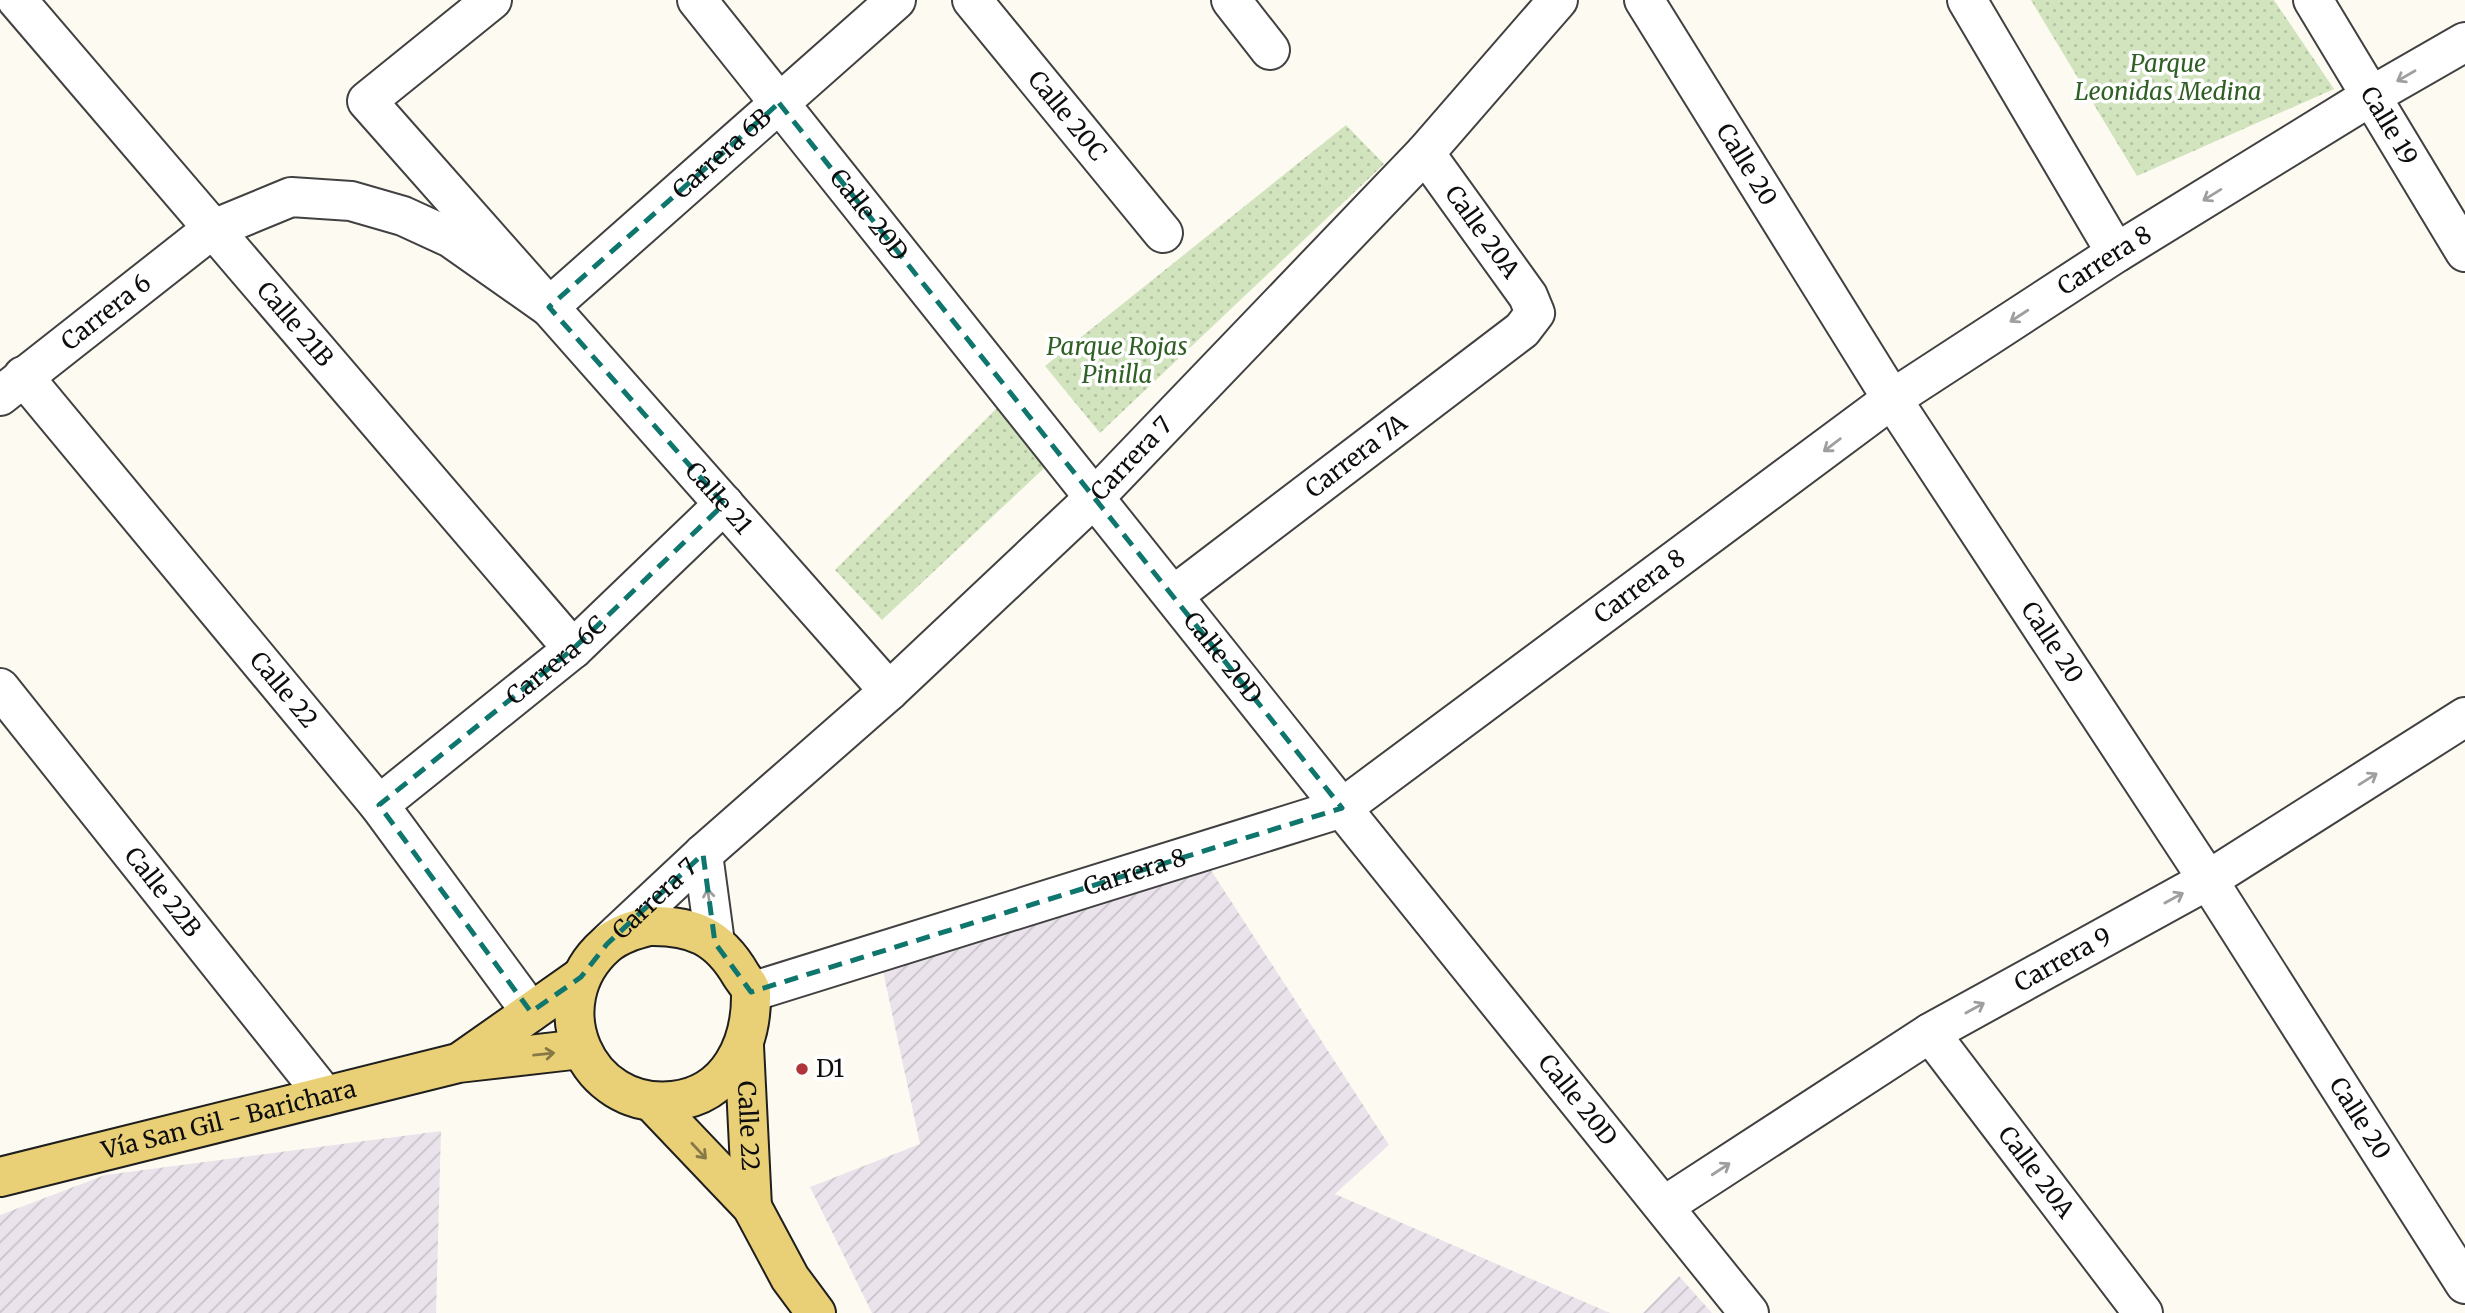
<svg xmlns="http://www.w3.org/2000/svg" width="2465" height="1313" font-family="Merriweather,serif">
<defs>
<pattern id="industrial-furrows" width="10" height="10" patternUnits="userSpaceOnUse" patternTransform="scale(1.75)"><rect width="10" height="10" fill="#ebe3ec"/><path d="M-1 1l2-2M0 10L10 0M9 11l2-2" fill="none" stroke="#c8c2c9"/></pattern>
<pattern id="park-dots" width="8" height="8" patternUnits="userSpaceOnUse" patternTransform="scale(1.75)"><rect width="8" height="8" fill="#d1e4be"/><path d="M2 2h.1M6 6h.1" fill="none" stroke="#b2c2a2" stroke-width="1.8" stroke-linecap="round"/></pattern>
</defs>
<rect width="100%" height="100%" fill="#fdfbf1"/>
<path fill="url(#industrial-furrows)" d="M1205 861 1389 1145 1335 1194 1610 1313H872L810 1187 920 1144 883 971Z
M441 1131 436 1313H0V1215L105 1175Z
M1679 1276 1712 1313H1643Z"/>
<path fill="url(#park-dots)" d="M2031 0H2274L2334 89 2137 176Z
M1346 125 1384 164 1100 433 1045 366Z
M1004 401 1055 458 882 620 835 570Z"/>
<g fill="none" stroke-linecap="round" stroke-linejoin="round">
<defs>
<g id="minor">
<path id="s1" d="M17 0 573 649"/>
<path id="s2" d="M492 0 367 101 889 691"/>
<path id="s3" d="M697 0 1342 808 1749 1313"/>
<path id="s4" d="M972 0 1163 233"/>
<path d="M1231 0 1270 50"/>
<path id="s5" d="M1644 0 1892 399 2208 880 2465 1284"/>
<path d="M1967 0 2116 253"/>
<path id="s6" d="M2313 0 2465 252"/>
<path id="s7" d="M23 376 379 805 531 1012"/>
<path id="s8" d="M0 396 211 230 291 197 351 201 403 216 451 238 549 307 896 0"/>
<path id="s9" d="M1174 595 1522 330 1535 313 1528 296 1425 153"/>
<path id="s10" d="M0 688 325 1096"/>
<path id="s11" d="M379 805 573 649 724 504"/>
<path d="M703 854 715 943"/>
<path id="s12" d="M609 942 703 854 889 691 1095 497 1425 153 1558 0"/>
<path id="s13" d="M751 992 1342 808 1892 399 2116 253 2371 96 2465 42"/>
<path id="s14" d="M1930 1033 2143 1313"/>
<path id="s15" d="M1664 1206 1930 1033 2208 880 2465 717"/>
</g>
<g id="major">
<path d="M649 926C693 925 719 937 741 975 744 980 751 987 751 993 752 1043 729 1095 673 1101 585 1110 540 1003 606 945 619 934 634 930 649 926Z"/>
<path id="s16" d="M744 1046 752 1207"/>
<path d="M463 1060 581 977"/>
<path d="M652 1102 752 1207 790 1278 816 1313"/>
<path id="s17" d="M0 1177 458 1063 581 1049"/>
</g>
</defs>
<use href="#minor" stroke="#414141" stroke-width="42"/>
<use href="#major" stroke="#1f1f1f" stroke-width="42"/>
<use href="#minor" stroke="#fff" stroke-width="38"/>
<use href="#major" stroke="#e9cf75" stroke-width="38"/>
</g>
<defs><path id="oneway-shaft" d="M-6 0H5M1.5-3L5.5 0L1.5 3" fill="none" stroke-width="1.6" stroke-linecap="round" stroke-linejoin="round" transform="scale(1.75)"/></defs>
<g stroke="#9f9f9f">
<use href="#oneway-shaft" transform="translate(2406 76) rotate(150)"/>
<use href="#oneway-shaft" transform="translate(2212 195) rotate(148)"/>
<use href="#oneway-shaft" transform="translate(2019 316) rotate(147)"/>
<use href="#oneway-shaft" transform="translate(1832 445) rotate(143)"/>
<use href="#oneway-shaft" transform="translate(2368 779) rotate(-32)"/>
<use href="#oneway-shaft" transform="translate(2174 898) rotate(-29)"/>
<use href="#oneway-shaft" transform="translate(709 899) rotate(-98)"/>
<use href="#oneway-shaft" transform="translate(1975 1008) rotate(-29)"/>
<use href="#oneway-shaft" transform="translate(1721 1169) rotate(-33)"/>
</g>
<g stroke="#867847">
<use href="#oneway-shaft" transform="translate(544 1054) rotate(-6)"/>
<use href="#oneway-shaft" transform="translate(699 1151) rotate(47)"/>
</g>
<path fill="none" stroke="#0f766e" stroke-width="5" stroke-dasharray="14 9" stroke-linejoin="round" d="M779 103 1342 808 751 992 715 943 703 854 607 944 581 977 531 1012 379 805 573 649 724 504 549 307Z"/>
<circle fill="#af3539" stroke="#fff" stroke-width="2.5" cx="802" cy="1069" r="7"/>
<g text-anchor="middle" stroke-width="7" stroke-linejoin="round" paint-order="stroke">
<g font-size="24" font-style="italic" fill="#305f25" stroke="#fff">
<text x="2168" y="72">Parque<tspan x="2168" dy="28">Leonidas Medina</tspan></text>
<text x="1117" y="355">Parque Rojas<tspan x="1117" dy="28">Pinilla</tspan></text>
</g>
<g font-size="24" fill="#0e0e0e" stroke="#fff">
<text dy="8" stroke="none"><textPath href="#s4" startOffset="150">Calle 20C</textPath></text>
<text dy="8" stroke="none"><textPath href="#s6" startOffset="147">Calle 19</textPath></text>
<text dy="8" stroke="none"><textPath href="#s8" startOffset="873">Carrera 6B</textPath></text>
<text dy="8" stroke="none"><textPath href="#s5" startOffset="194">Calle 20</textPath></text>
<text dy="8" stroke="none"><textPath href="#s3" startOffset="275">Calle 20D</textPath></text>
<text transform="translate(1482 232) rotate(54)" y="8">Calle 20A</text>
<text dy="8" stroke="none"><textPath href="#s13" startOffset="1558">Carrera 8</textPath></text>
<text dy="8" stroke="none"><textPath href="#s8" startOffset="135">Carrera 6</textPath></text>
<text dy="8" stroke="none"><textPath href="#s1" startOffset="427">Calle 21B</textPath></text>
<text dy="8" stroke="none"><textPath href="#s9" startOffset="229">Carrera 7A</textPath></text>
<text dy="8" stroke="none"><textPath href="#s12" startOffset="712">Carrera 7</textPath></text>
<text dy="8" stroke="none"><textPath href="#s2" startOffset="691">Calle 21</textPath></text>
<text dy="8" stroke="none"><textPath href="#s13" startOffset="990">Carrera 8</textPath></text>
<text dy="8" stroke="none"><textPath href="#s5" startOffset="761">Calle 20</textPath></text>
<text dy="8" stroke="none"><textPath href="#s3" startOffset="842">Calle 20D</textPath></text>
<text dy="8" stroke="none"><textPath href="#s11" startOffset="229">Carrera 6C</textPath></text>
<text dy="8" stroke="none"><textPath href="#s7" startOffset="408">Calle 22</textPath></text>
<text dy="8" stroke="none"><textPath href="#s13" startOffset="402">Carrera 8</textPath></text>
<text dy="8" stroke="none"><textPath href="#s10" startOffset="261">Calle 22B</textPath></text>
<text dy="8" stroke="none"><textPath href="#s12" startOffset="63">Carrera 7</textPath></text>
<text dy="8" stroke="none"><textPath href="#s15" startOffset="469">Carrera 9</textPath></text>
<text dy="8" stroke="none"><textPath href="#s3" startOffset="1409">Calle 20D</textPath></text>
<text dy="8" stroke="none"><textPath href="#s5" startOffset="1328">Calle 20</textPath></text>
<text dy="8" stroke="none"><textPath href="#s17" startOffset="236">Vía San Gil - Barichara</textPath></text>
<text dy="8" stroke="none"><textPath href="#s16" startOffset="80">Calle 22</textPath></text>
<text dy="8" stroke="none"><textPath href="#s14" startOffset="175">Calle 20A</textPath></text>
</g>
<g font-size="24" fill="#0e0e0e" stroke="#fff" text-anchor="start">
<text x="816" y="1077">D1</text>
</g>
</g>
</svg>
